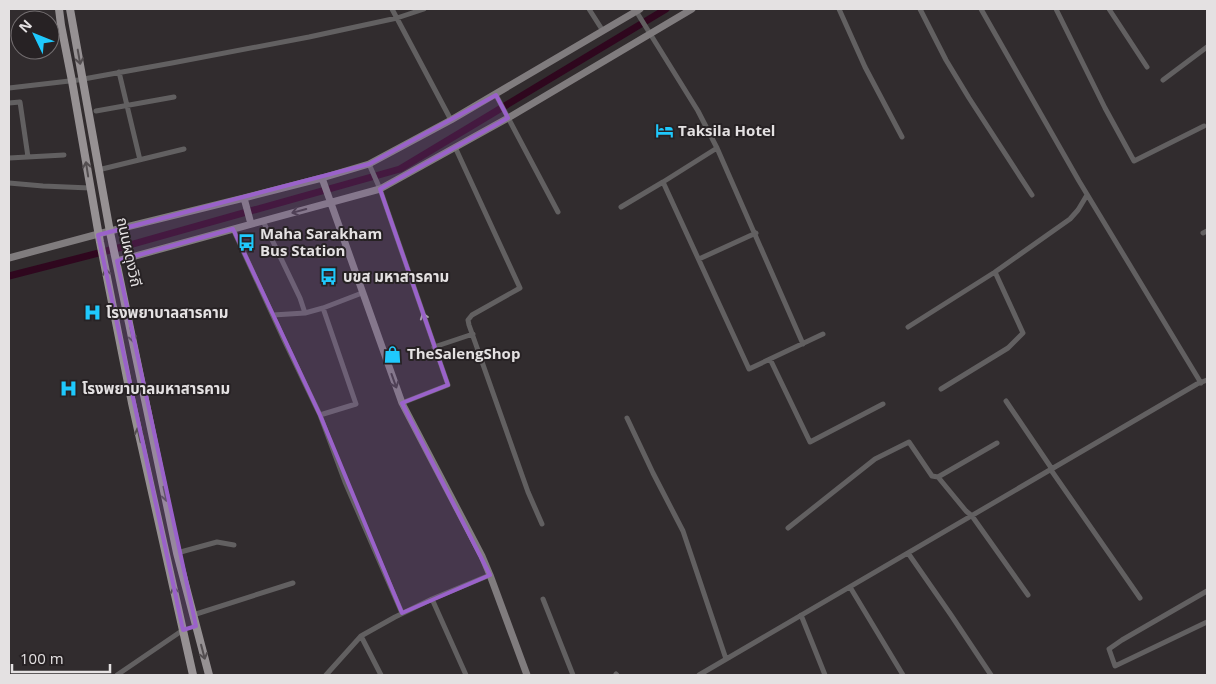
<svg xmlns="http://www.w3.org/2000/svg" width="1216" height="684" font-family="'Open Sans','Noto Sans Thai',sans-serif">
<rect width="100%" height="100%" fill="#312c2e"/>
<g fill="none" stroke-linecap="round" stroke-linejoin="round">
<path stroke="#2f071e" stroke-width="7" d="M9 276 126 246 400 169 666 9"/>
<path stroke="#626061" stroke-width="5" d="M392 9 451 120
M589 9 603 31
M839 9 865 67 902 137
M920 9 946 60 969 98 1032 195
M981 9 1079 181 1201 383
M1056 9 1105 108 1134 161 1204 126
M1109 9 1147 67
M636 11 698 111 717 148 803 344
M119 72 140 160
M1163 80 1207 47
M9 88 78 80 172 63 309 37 397 18 424 9
M496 95 558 212
M9 103 20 102 28 157
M96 111 174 97
M455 147 520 288 472 315 468 320 469 325 528 492 542 524
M9 158 64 155
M369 164 380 189 448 385 402 403
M98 170 184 149
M663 182 749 369 823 334
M9 183 43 186 90 188
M621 207 663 182 717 148
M263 221 300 298 305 313 273 315
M233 229 285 342 320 415 345 482 402 613
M1203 233 1207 231
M699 259 756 233
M305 313 323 308 362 293
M908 327 995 272 1070 219 1078 210 1087 195
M434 347 473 334
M770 359 810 442 883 404
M941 389 1008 348 1023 333 995 272
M1006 401 1052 469
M320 415 356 404 323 308
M627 418 653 473 683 531 726 659
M1051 470 1140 598
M938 477 997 443
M788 528 875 459 909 442 932 476 938 477 966 511 972 516 1028 595
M177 553 217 542 234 545
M908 553 951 615 991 675
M850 587 903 675
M1207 591 1122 640 1109 649 1115 666 1207 622
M432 599 466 675
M543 599 573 675
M193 615 293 583
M801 615 825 675
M361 636 381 675
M616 674 617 675
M117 675 183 630
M326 675 361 636 395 617 432 599 490 575
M699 675 1197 384 1207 380"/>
<path stroke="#807c7e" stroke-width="7" d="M322 178 402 403 482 556 490 575 527 675
M244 198 251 224
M9 258 102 233 244 198 322 178 369 164 451 120 640 9
M117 261 380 189 508 118 692 9"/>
<path stroke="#969193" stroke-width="8" d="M59 9 61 25 72 81 100 242 132 403 193 675
M70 9 110 232 177 553 209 675"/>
</g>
<defs><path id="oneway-shaft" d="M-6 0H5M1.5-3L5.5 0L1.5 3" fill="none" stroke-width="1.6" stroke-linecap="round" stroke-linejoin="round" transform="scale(1.25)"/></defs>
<g stroke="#534e50">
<use href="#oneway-shaft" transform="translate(79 57) rotate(80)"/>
<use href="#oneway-shaft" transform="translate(87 169) rotate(-99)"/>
<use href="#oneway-shaft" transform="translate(107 276) rotate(-102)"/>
<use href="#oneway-shaft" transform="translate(132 335) rotate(78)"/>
<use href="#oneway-shaft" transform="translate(139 435) rotate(-103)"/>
<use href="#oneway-shaft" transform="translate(165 494) rotate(78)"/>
<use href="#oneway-shaft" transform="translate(175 594) rotate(-102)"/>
<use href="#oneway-shaft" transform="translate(203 652) rotate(75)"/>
</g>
<g stroke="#3d383a">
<use href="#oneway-shaft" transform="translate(299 211) rotate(165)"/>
<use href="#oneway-shaft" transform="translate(394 381) rotate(70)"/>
</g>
<use stroke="#aaa7a8" href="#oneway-shaft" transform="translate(425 320) rotate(-109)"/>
<path fill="#9a62ca" fill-opacity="0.2" stroke="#9a62ca" stroke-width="4" stroke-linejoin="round" d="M496 95 508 118 380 189 448 385 402 403 490 575 402 613 320 415 233 229 117 261 196 626 183 630 98 235 369 164Z"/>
<defs>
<symbol id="hotel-bare" viewBox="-9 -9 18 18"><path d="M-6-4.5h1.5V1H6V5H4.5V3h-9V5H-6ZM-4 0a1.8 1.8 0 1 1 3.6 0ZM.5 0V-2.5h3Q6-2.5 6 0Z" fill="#1fc9fd" stroke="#272224" stroke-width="2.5" paint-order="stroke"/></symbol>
<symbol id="bus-bare" viewBox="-9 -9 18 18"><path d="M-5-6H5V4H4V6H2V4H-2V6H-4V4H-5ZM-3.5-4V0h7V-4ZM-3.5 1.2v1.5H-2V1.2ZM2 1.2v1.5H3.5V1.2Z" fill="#1fc9fd" stroke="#272224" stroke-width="2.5" paint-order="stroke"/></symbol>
<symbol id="hospital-bare" viewBox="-9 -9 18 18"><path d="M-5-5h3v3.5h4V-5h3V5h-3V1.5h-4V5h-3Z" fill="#1fc9fd" stroke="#272224" stroke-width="2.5" paint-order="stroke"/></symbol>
<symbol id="shop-bare" viewBox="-9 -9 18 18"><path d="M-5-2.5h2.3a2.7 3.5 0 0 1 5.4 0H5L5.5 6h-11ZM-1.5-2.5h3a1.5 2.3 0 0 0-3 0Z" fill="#1fc9fd" stroke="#272224" stroke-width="2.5" paint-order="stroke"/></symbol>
</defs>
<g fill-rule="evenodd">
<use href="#hotel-bare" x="652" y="118" width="25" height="25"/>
<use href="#bus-bare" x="234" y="230" width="25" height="25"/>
<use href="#bus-bare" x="316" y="264" width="25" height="25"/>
<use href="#hospital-bare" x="80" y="300" width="25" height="25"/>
<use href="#shop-bare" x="380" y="342" width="25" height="25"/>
<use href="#hospital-bare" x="56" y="376" width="25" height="25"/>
</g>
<g text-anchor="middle" stroke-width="4" stroke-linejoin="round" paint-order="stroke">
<g font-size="15" font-weight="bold" fill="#e4e1e2" stroke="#272224" text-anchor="start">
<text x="678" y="136">Taksila Hotel</text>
<text x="260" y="239">Maha Sarakham<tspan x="260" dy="17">Bus Station</tspan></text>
<text x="343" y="282">บขส มหาสารคาม</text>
<text x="106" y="318">โรงพยาบาลสารคาม</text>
<text x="407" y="359">TheSalengShop</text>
<text x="82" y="394">โรงพยาบาลมหาสารคาม</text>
</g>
<g font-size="15" fill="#e4e1e2" stroke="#272224">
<text transform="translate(129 252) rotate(78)" y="5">ถนนผดุงวิถี</text>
</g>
</g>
<rect width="1216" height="684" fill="none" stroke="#e4e1e2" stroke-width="20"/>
<g transform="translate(35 35) rotate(313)"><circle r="24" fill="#272224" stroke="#736e70"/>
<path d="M0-4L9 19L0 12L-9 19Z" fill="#1fc9fd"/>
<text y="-8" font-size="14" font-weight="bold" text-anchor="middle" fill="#e4e1e2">N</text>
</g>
<path d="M12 664v8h98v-8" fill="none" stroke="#e4e1e2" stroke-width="2.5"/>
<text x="20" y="664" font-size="15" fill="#e4e1e2" stroke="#272224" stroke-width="4" paint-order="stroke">100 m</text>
</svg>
